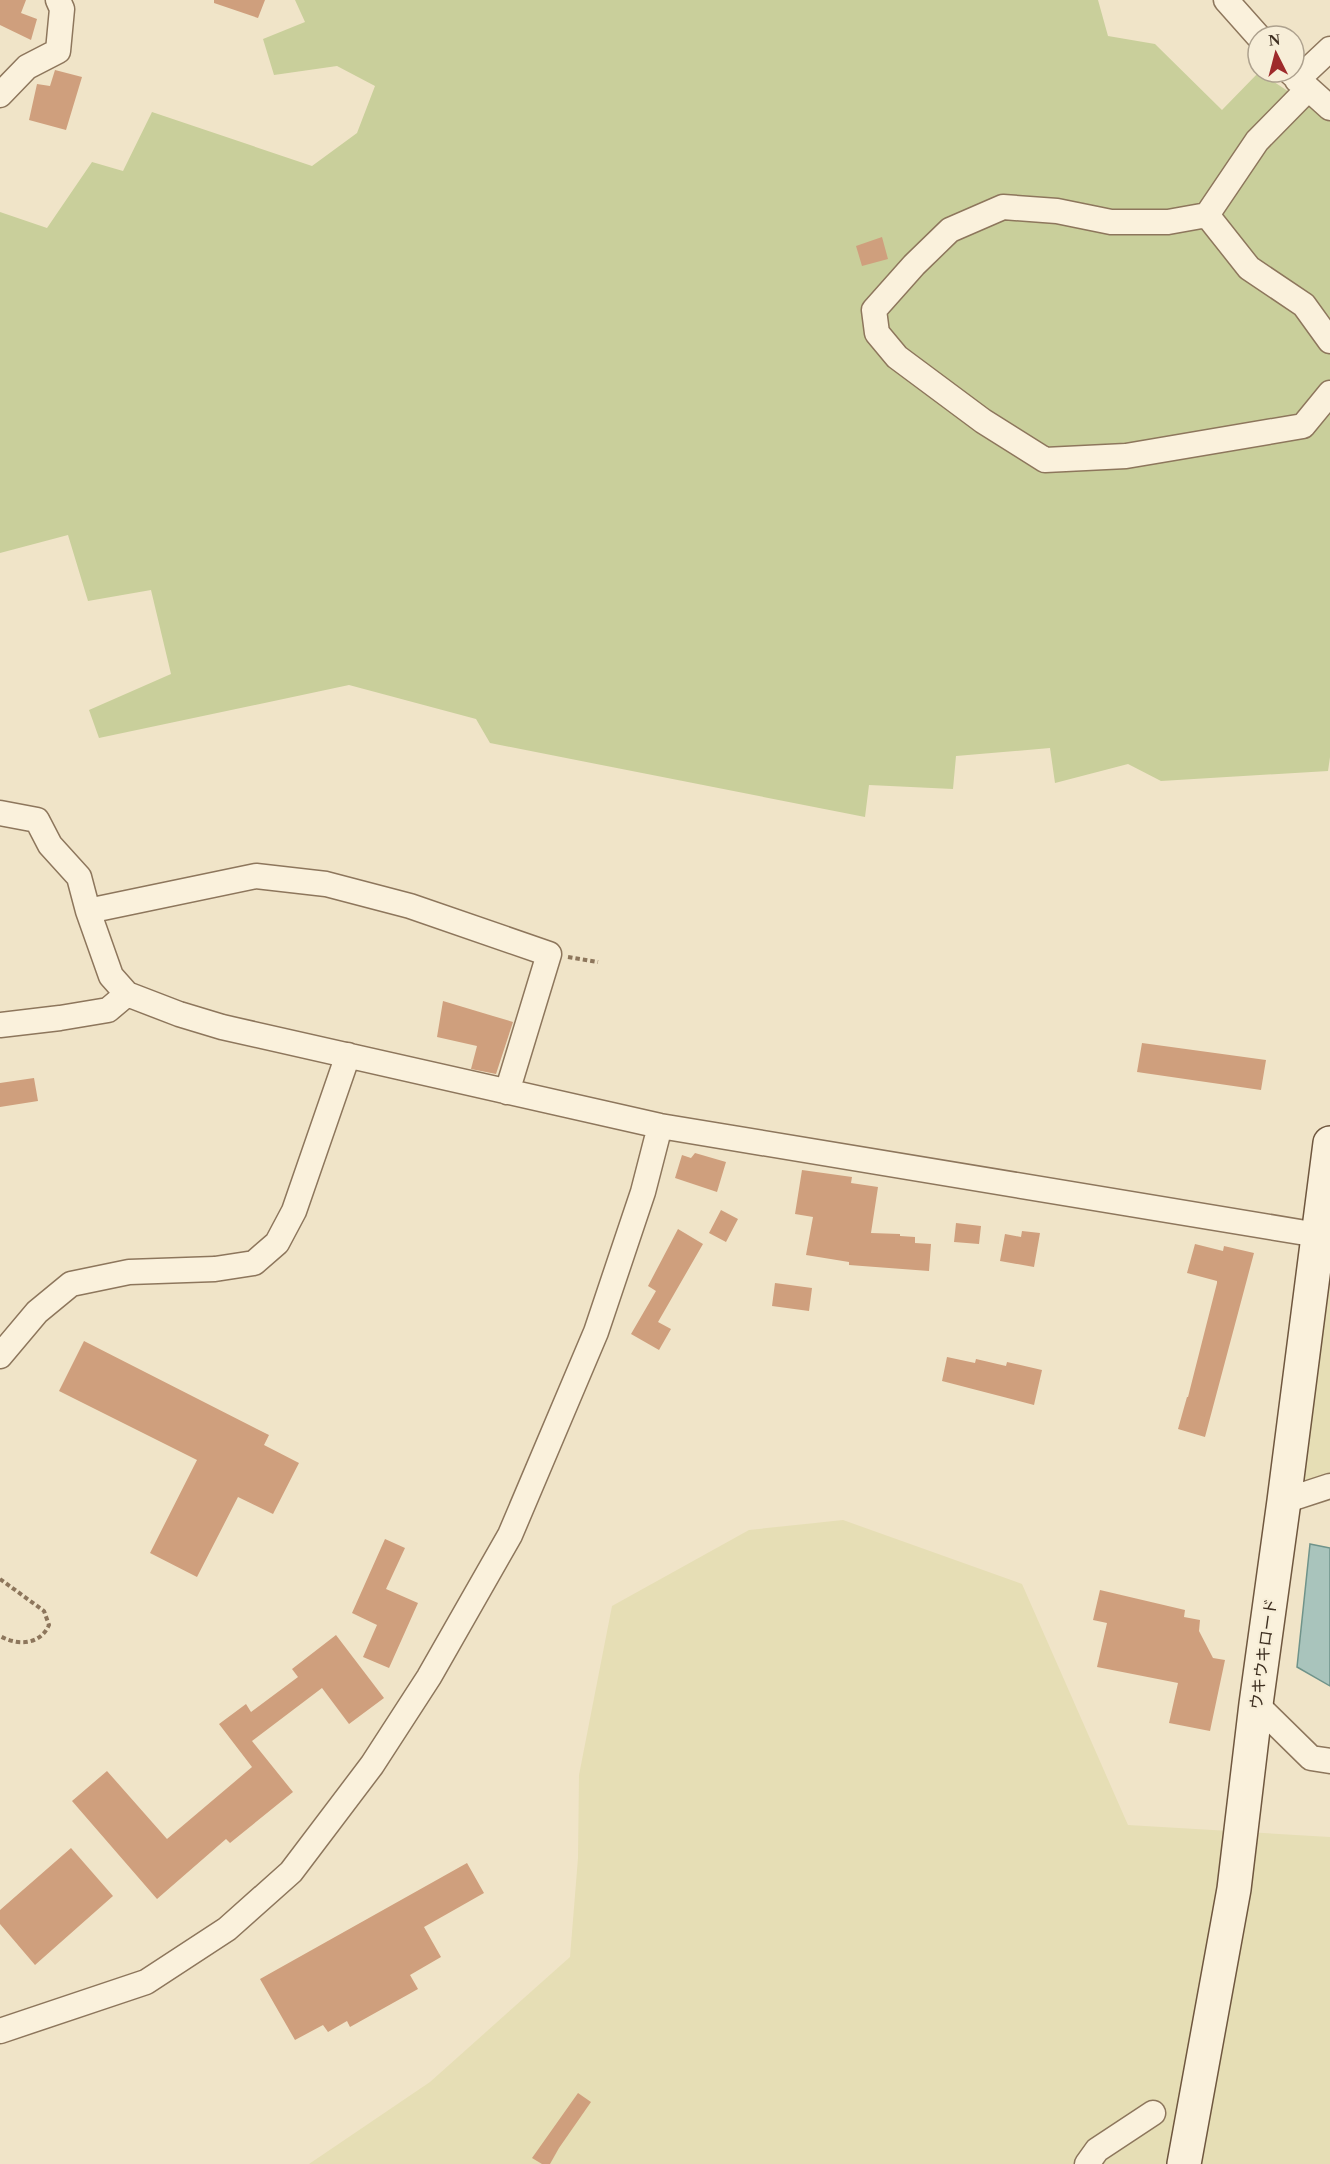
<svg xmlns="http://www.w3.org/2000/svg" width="1330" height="2164" font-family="'Times New Roman','Noto Sans JP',serif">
<rect width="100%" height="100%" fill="#f0e4c8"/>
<path fill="#e6deb5" d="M1330 1248V1480L1296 1486Z
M843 1520 1022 1584 1128 1825 1330 1837V2164H309L430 2082 570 1957 578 1858 579 1775 612 1606 749 1530Z"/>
<path fill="#c9cf9b" d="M295 0H1098L1108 36 1155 44 1222 110 1259 72 1327 117 1330 119V757L1328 771 1161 781 1128 764 1055 783 1050 748 956 756 953 789 869 785 865 817 490 743 476 719 349 685 99 738 89 710 171 674 151 590 88 601 68 535 0 553V212L47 228 92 162 123 171 152 112 312 166 357 133 375 86 337 66 274 75 263 39 305 22Z"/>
<path fill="#a9c4bc" stroke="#6f938a" stroke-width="1.5" d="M1310 1544 1330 1548V1686L1297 1667Z"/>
<path fill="#cf9f7d" d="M0 0H26L21 13 37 19 31 40 0 25Z
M214 0H265L258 18 214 3Z
M55 70 82 77 66 130 29 120 37 84 50 86Z
M882 237 888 259 862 266 856 246Z
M443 1001 513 1022 496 1074 471 1069 477 1046 437 1037Z
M1142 1043 1266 1060 1261 1090 1137 1072Z
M34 1078 38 1101 0 1107V1083Z
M695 1153 726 1162 717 1192 675 1178 682 1155 691 1158Z
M802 1170 852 1177 851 1183 878 1187 871 1233 900 1234V1236L915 1237V1243L931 1244 929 1271 849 1265V1262L806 1255 813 1217 795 1214Z
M721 1210 738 1219 726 1242 709 1233Z
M956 1223 981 1226 979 1244 954 1242Z
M678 1229 703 1244 658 1322 671 1329 659 1350 631 1334 656 1291 648 1286Z
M1022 1231 1040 1233 1034 1267 1000 1261 1005 1234 1021 1237Z
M1195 1244 1223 1251 1224 1246 1254 1253 1205 1437 1178 1429 1187 1397H1188L1217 1283V1281L1187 1273Z
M775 1283 812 1288 809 1311 772 1306Z
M84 1341 269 1435 264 1445 299 1463 273 1514 238 1497 197 1577 150 1553 197 1460 59 1391Z
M947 1357 975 1363 976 1359 1006 1366 1007 1362 1042 1370 1034 1405 942 1381Z
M385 1539 405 1548 386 1589 418 1603 389 1668 363 1657 377 1625 352 1613Z
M1100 1590 1185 1610 1184 1617 1200 1620 1199 1631 1213 1658 1225 1660 1210 1731 1169 1723 1178 1683 1097 1667 1107 1623 1093 1620Z
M336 1635 384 1698 349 1724 322 1688 252 1741 293 1792 230 1843 226 1839 157 1899 72 1801 107 1771 167 1839 252 1767 219 1724 246 1704 251 1712 298 1677 292 1669Z
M71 1848 113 1896 35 1965 0 1924V1910Z
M467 1863 484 1893 424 1927 441 1957 410 1975 418 1989 350 2027 347 2021 328 2032 323 2025 295 2040 260 1979Z
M578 2093 591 2102 559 2148 550 2164H542L532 2158Z"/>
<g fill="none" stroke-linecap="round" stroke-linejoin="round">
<defs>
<path id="street" d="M1226 0 1258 36
M1290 72 1330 108
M1297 80 1330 49
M1308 89 1257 141 1207 215 1168 222H1111L1057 211 1003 207 950 230 914 265 874 310 877 333 897 357 983 421 1045 460 1126 456 1303 426 1330 393
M0 95 27 67 58 51 62 9 58 0
M1207 215 1249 268 1304 305 1330 341
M0 813 37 820 50 845 79 877 88 911 111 976 127 994 179 1014 222 1027 660 1126 1318 1235
M88 911 256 876 326 884 410 906 549 954 507 1092
M0 1025 60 1018 108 1010 127 994
M0 1356 37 1312 71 1284 129 1272 215 1269 254 1263 277 1243 294 1211 348 1055
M1284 1501 1330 1486
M1256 1704 1311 1758 1330 1761
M0 2031 146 1982 227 1929 291 1872 372 1765 429 1677 510 1535 596 1332 643 1192 660 1126
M1087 2164 1097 2150 1153 2113"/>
<path id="secondary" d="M1184 2164 1234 1889 1256 1704 1284 1501 1330 1143"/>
</defs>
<use href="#street" stroke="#8d765c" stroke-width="27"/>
<use href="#secondary" stroke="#6f573f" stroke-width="36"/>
<path stroke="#8d765c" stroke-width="4" stroke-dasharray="4.5 3" stroke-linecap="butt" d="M568 957 598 962
M0 1579 44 1611 49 1625C40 1645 18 1646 0 1636"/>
<use href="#street" stroke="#faf1dc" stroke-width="24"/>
<use href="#secondary" stroke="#faf1dc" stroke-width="33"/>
</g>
<g text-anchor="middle" stroke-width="4.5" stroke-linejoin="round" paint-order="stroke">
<g font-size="16" fill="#3d2e20" stroke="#f7eed8">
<text transform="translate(1263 1654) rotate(-82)" y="6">ウキウキロード</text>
</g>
</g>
<g transform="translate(1276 54) rotate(354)"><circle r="28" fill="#f7eed8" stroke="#ada18e" stroke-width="1.5"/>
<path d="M0-4.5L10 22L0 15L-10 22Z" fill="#9e2a2b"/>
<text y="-9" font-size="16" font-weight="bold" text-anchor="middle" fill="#3d2e20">N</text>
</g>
</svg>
